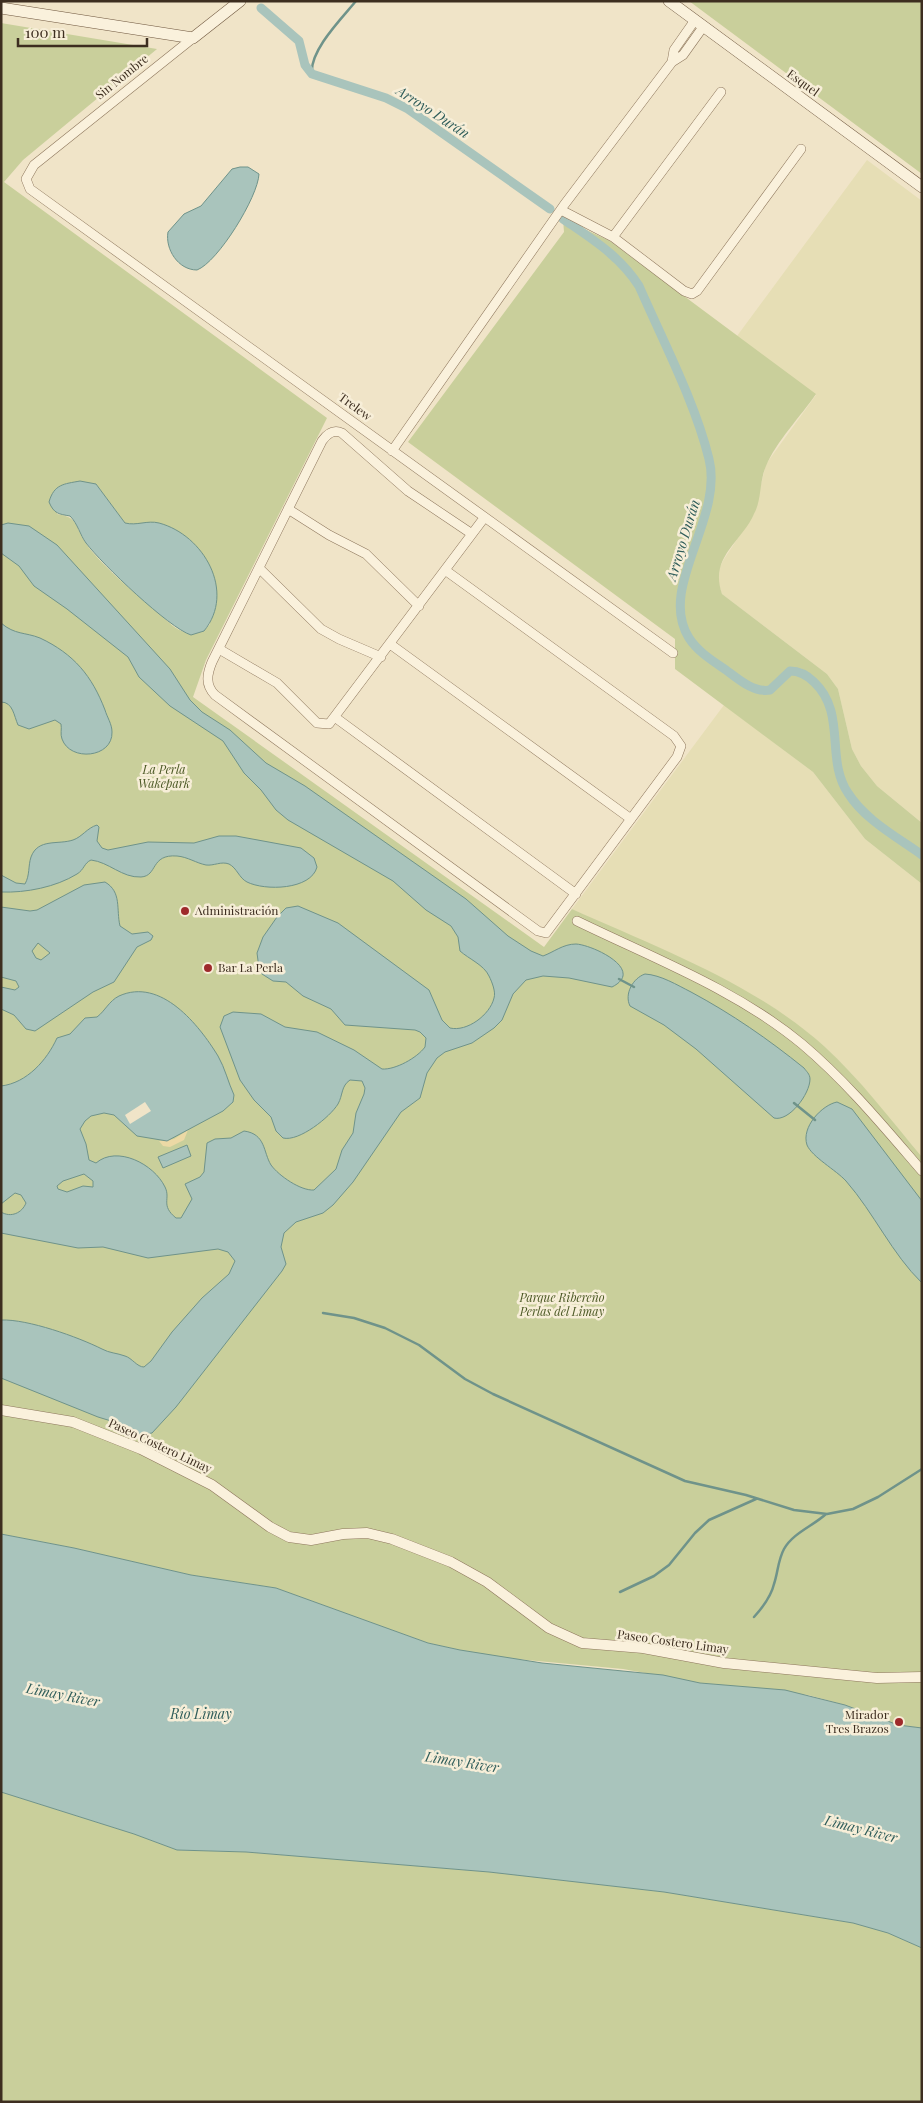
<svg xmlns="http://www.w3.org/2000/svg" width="923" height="2103" font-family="'Playfair Display',serif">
<rect width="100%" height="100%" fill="#f0e4c8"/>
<path fill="#e6deb5" d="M867 160 922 201V823L877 786 861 766 852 749 838 689 827 674 722 594 718 582V571L724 559 754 514 766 464 816 395 737 336Z
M724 705 813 772 865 839 922 884V1157L851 1073 824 1046 774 1008 572 909Z"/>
<path fill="#c9cf9b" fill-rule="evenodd" d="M689 1H922V174Z
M1 23 157 49 23 160 4 182 327 418 206 660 193 697 544 947 572 909C658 948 752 982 824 1046 860 1079 890 1119 922 1157V1728L898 1725 845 1705 808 1695 700 1683 623 1669 494 1657 460 1650 428 1643 276 1588 191 1575 74 1548 1 1534ZM66 483 96 484 125 523 132 525 159 523 193 543 210 624C199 638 186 635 173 626 148 603 103 569 85 542 75 527 79 517 57 514Z
M563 219 610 241 816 394C801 416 776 442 766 466 759 482 762 499 754 514 741 543 709 557 722 594L827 674 838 689 852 749 861 766 877 786 922 823V884L865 839 813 772 675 669V639L408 442 564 232Z
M1 1792 134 1834 177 1850 246 1852 490 1872 664 1892 853 1923 888 1933 922 1948V2102H1Z"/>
<path fill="#ecd9a5" d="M188 1130 184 1140 170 1147 163 1146 159 1141 174 1139Z"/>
<path fill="#a9c4bc" stroke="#6f938a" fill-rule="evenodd" d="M240 167H248L259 174C258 197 218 262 197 270 178 270 165 249 168 232L184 214 201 206 232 169Z
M80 481 96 484 125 523C137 526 147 520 159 523 204 535 236 592 204 631L191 635C169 628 102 564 86 543 80 535 78 524 70 516 59 514 54 514 49 502 54 484 64 484 80 481Z
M8 523 29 526 57 545 170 669 190 700 202 712 230 730 266 763 305 786 466 899 508 936 531 951 543 956C554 952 563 944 576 944 593 945 646 970 612 987L569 978 543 976 526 980 513 994 502 1020 494 1028 472 1043 445 1052 437 1058 427 1073 420 1098 401 1112 353 1182 333 1205 323 1213 296 1222 284 1233 281 1247 286 1264 282 1271 176 1407 152 1433 139 1435 121 1424 98 1417 1 1378V1320C28 1319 78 1337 102 1349 109 1353 117 1353 125 1356 132 1358 137 1367 144 1367L151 1361 172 1332 202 1298 229 1274 235 1261 228 1252 218 1249 148 1258 103 1247 78 1248 1 1233V1212C11 1218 22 1213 26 1203L21 1195 15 1193 1 1204V1086C27 1083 47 1060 57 1038L70 1034 85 1018 97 1017C105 1011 109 1001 119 996 161 977 199 1025 218 1056 225 1068 228 1082 234 1095L233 1102 223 1111 167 1141 137 1136 114 1115 104 1113 91 1116 85 1121 80 1129 86 1144 89 1160 96 1163C117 1145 154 1164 165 1187 171 1199 160 1205 176 1218H181L192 1199 185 1184 200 1177 204 1172 207 1143 215 1139 231 1138 244 1131C266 1134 263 1152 271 1165 279 1176 301 1191 314 1190L336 1169 342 1150 353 1133 356 1113 364 1094 365 1088 362 1081 350 1080C341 1086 343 1095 338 1104 330 1117 299 1142 283 1138L276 1131 271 1117 254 1100 240 1080 220 1027 224 1016 233 1012 261 1014 285 1027 317 1032 354 1050 382 1069C395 1070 417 1058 425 1047L426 1038 420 1032 415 1030 345 1025 331 1009 303 996 286 982 273 981 262 974 259 968 257 953 263 937 277 917 286 908 298 906 338 923 429 990 442 1020 450 1028C467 1032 490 1015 494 998 496 992 492 982 489 976 484 965 469 959 460 951L458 937 451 926 426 910 393 881 288 820 276 810 261 790 244 773 223 741 170 706 139 677 128 657 67 609 34 586 19 566 1 553V525ZM84 1174 93 1181V1187L83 1186 67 1192 58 1189 57 1186 63 1181Z
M1 623C15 635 25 632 40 638 74 654 92 676 105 710 107 717 112 724 112 732 113 758 70 762 62 739 60 734 62 729 61 724L55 720 29 729 18 725C14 716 13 702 1 702Z
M97 825 99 827 97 841 102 848 108 850 148 842 194 843 219 836H236L301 848 314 858 317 867C311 890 265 891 247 882 239 878 237 868 229 864 221 861 214 866 206 865 196 863 188 857 177 856 150 854 158 876 141 877 122 878 109 862 91 860 84 863 84 870 77 874 56 887 26 893 1 892V875L16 883 25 884C30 875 28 866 31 857 38 838 58 845 73 840 82 837 87 828 97 825Z
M105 882C122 892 116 909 120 926L132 934 148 932 153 936 151 940 137 947 114 982 93 992 35 1031 26 1029 14 1015 1 1009V987L15 990 19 987 16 981 1 977V907L30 911 37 910 84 885ZM38 943 50 953 41 960 36 958 32 951Z
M645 974C661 975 677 985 691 992 732 1014 768 1039 804 1068 806 1071 810 1074 810 1079 810 1094 789 1122 774 1118L696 1049 664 1025 630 1006C624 994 633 978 645 974Z
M837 1102 852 1109 922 1201V1283C892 1254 874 1213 846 1181 836 1170 812 1157 807 1145 801 1127 822 1105 837 1102Z
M187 1145 191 1156 163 1168 158 1157Z
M1 1534 74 1548 191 1575 276 1588 428 1643 460 1650 542 1663 663 1675 700 1683 785 1690 845 1705 898 1725 922 1728V1948L888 1933 853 1923 664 1892 489 1872 246 1852 177 1850 134 1834 1 1792Z"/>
<path fill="#f0e4c8" d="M145 1102 151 1111 130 1124 125 1115Z"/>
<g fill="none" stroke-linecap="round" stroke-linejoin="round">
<path stroke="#6f938a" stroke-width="2.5" d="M312 74C309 51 342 18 356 1
M619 979 634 987
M794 1103 815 1120
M323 1313 354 1318 385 1328 419 1345 465 1379 493 1394 685 1481 746 1495 794 1510 827 1514 853 1509 878 1497 922 1469
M620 1592 654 1576 669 1565 695 1533 709 1520 756 1499
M754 1617C763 1607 771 1597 774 1584 778 1572 778 1560 784 1549 793 1533 813 1526 826 1514"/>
<path stroke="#a9c4bc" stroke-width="9" d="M261 8 299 41 305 65 312 74 386 98 408 109 550 209
M563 219C592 239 620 256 639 286 663 341 695 402 709 459 724 519 657 588 689 638 698 652 713 661 726 670 738 679 754 693 770 690L790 671C799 671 807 675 814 682 847 713 825 759 848 793 865 820 897 837 922 855"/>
<defs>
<path id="minor" d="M193 38 34 165 26 179 30 189 673 653
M672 62 674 50 695 20
M561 210 613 237 684 291 692 294 697 291 801 149
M613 237 721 92
M392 451 564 205 672 62 683 55 703 27
M288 509 329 535 366 554 419 606
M259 568 321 629 339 639 381 657
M445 570 674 736 681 746 677 757 546 933 538 931 215 695C205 685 207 674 212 662L322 441C327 434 333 429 342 433L408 491 472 534
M390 644 631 819
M219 649 277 683 317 723 329 724 484 518
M336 718 576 894
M577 921C653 958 737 990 802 1044 847 1082 884 1127 922 1171"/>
<path id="tertiary" d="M1 1410 73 1422 141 1449 212 1485 270 1527 289 1537 311 1540 343 1534 367 1533 392 1539 451 1562 487 1582 549 1628 582 1643 643 1648 724 1663 877 1678 922 1677"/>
<path id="secondary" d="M669 1 922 187
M1 8 193 38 240 1"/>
</defs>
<use href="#minor" stroke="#8d765c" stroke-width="10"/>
<use href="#tertiary" stroke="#8d765c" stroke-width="11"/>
<use href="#secondary" stroke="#6f573f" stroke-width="12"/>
<use href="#minor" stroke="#faf1dc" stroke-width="9"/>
<use href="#tertiary" stroke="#faf1dc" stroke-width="10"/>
<use href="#secondary" stroke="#faf1dc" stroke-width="11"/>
</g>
<g fill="#9e2a2b" stroke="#f7eed8" stroke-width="2">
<circle cx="185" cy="911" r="5"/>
<circle cx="208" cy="968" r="5"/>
<circle cx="899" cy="1722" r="5"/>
</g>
<g text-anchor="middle" stroke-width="5" stroke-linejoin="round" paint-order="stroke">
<g font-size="12" fill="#3d2e20" stroke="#f7eed8">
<text transform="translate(122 77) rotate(-39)" y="4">Sin Nombre</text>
<text transform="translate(803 83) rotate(36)" y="4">Esquel</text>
<text transform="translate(355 407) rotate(36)" y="4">Trelew</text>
<text transform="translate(160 1446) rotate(25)" y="4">Paseo Costero Limay</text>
<text transform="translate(673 1642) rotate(8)" y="4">Paseo Costero Limay</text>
</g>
<g font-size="12" font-style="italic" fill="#4d5a26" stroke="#f7eed8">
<text x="164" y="774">La Perla<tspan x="164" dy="14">Wakepark</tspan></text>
<text x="562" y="1302">Parque Ribereño<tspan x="562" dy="14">Perlas del Limay</tspan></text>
</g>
<g font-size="12" fill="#3d2e20" stroke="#f7eed8" text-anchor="start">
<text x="195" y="915">Administración</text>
<text x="218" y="972">Bar La Perla</text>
<text x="889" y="1719" text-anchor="end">Mirador<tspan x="889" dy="14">Tres Brazos</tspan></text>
</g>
<g font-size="14" font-style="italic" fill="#2f5d5a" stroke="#f7eed8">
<text transform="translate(433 112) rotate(33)" y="5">Arroyo Durán</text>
<text transform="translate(683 540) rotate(-73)" y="5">Arroyo Durán</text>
<text transform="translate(63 1695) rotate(11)" y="5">Limay River</text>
<text x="201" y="1719">Río Limay</text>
<text transform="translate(462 1762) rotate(9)" y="5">Limay River</text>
<text transform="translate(861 1829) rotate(14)" y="5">Limay River</text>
</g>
</g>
<rect width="923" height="2103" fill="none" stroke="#3d2e20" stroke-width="5"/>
<path d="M18 38v8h129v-8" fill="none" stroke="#3d2e20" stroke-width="2.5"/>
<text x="25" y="38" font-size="15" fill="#3d2e20" stroke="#f7eed8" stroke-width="4" paint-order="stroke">100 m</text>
</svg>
